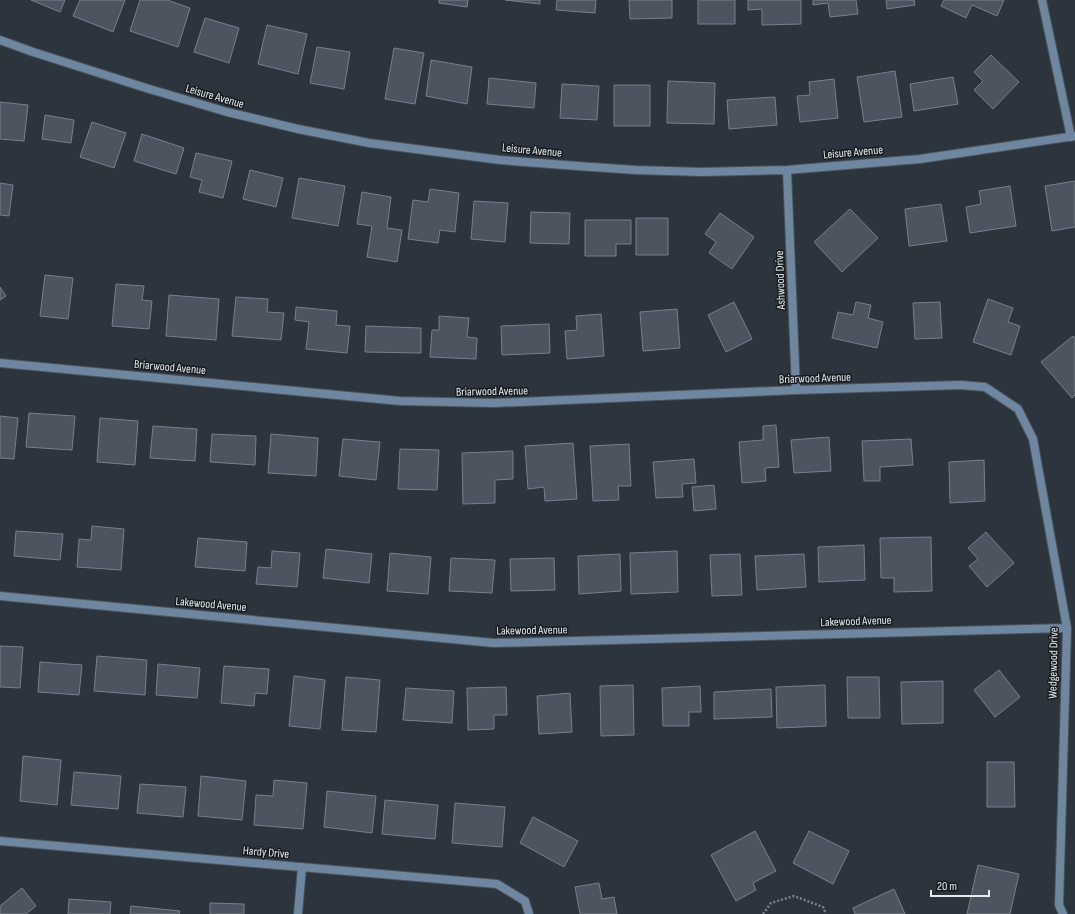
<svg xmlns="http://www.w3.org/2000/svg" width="1075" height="914" font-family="'Sofia Sans Condensed',sans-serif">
<rect width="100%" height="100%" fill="#2c343d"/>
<path fill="#4c555f" stroke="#77808b" d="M31 0H65L60 12Z
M80 0H125L113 32 73 16Z
M140 0H167L190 8 178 47 130 31Z
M439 0H468L467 7 439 3Z
M505 0H540V4Z
M557 0H596L595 13 556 10Z
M629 0H672V18L630 19Z
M698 0H735V24H698Z
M748 0H801V24L762 25V9L748 10Z
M813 0H856L858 14 830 17 828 3 813 5Z
M886 0H914L915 5 887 9Z
M944 0H1004L997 16 972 5 966 18 941 6Z
M205 18 239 28 229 63 194 52Z
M267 25 307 34 298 74 258 64Z
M317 47 350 52 344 89 310 83Z
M394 48 424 53 415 104 385 99Z
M991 55 1019 82 993 109 974 90 983 81 974 72Z
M431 60 472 67 467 104 426 96Z
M895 71 902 117 864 122 857 77Z
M953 77 958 104 914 111 910 84Z
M489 78 536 83 534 108 487 104Z
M834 79 838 118 800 122 797 96 810 95 809 82Z
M668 81 715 83 714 124 667 123Z
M562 84 599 86 597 120 560 118Z
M614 85H650V126H614Z
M775 97 777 125 729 129 727 100Z
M0 102 28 105 24 141 0 139Z
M45 115 74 120 71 143 42 139Z
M92 122 126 133 114 168 80 157Z
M142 134 184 148 176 174 134 161Z
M196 153 232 161 223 198 199 192 202 180 190 177Z
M250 170 283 178 276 207 243 199Z
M299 178 345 186 338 226 292 218Z
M1075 181V227L1052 231 1045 186Z
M0 183 13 185 9 216 0 215Z
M1010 186 1016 226 970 233 966 207 981 204 979 191Z
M430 189 459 193 455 232 440 230 438 243 408 239 413 200 428 202Z
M362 192 391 197 387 228 402 230 397 262 367 257 372 226 357 224Z
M474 201 508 203 505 242 471 239Z
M941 204 947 241 909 246 905 209Z
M850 209 878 238 842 272 814 242Z
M531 212 570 213 569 244 530 243Z
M720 213 754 237 732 269 709 253 716 242 705 234Z
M636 218H668V255H636Z
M585 220H631V244H616V256H585Z
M45 275 73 278 68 319 40 316Z
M116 284 144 286 142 300 152 301 149 329 112 326Z
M0 287 6 296 0 300Z
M169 295 219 299 216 340 166 336Z
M236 297 268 299 267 312 284 313 281 340 232 336Z
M988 299 1013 308 1008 322 1020 326 1011 355 973 342Z
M734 302 752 339 726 352 708 315Z
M856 302 871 305 868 318 883 322 877 348 832 338 838 312 853 315Z
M940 302 942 338 915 339 913 303Z
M296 307 337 311 336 325 350 326 347 353 306 349 309 322 295 320Z
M677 309 680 348 643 351 640 312Z
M601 314 604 356 567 359 565 331 577 330 576 316Z
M439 316 469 318 467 337 477 338 476 359 430 357 432 330H439Z
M549 324 550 353 502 355 501 326Z
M366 326 421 328V353L365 352Z
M1073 336 1075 338V395L1072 398 1041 362Z
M29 413 75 416 72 450 26 447Z
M0 416 18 418 14 459 0 458Z
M100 418 138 421 135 465 97 462Z
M776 425 779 467 765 468 766 481 742 483 739 442 763 440V426Z
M153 426 197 429 195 461 150 458Z
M212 434 256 436 255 465 210 462Z
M271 434 318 438 316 476 268 473Z
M829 437 831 471 794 473 791 440Z
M343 439 380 442 376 480 339 476Z
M911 439 913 465 880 467V481H864L862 441Z
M573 443 577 499 545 501 544 487 528 489 525 446Z
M629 444 631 486H618L619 500 593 501 590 446Z
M400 449 439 450 437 490 398 489Z
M513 451V479L495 480V503L463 504 462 453Z
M694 459 696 483 682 484 683 497 656 498 653 462Z
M984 460 985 501 950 503 949 462Z
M714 485 716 509 694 511 692 487Z
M92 526 124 529 121 570 77 567 79 539 91 540Z
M16 531 63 534 60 560 14 556Z
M986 532 1014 563 987 587 969 566 978 559 968 548Z
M931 537 932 591 894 592V578H881L880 538Z
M198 538 247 542 245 571 195 567Z
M864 545 865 580 819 582 818 547Z
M326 549 372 554 369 583 323 578Z
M272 551 300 553 297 587 256 584 258 567 271 568Z
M677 551 678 592 631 594 630 553Z
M390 553 431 557 428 594 387 591Z
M620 554 621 591 579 594 578 556Z
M740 554 742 595 712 596 710 555Z
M804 554 806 587 757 590 755 556Z
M451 558 495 560 492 593 449 591Z
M554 558 555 590 511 591 510 559Z
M0 646 23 647 20 688 0 687Z
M97 656 147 660 145 695 94 691Z
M40 662 82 665 79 695 38 692Z
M158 664 200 668 197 698 156 695Z
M224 666 269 669 267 694 255 693 254 706 221 703Z
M999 670 1020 697 995 717 974 690Z
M294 676 325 680 320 729 289 726Z
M346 677 380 680 376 732 342 730Z
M847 677H879L880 718H848Z
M943 681V723L902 724 901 682Z
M633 685 634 735 601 736 600 686Z
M825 685 826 726 777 728 776 687Z
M700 686 701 712H689V726H663L662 688Z
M506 687 507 715H494V729L468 730 467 688Z
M406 688 454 691 452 723 403 720Z
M771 689 772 717 714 719V692Z
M570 693 572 732 539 734 537 696Z
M23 756 61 760 57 805 20 801Z
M987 762H1014L1015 807H987Z
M74 772 121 776 118 809 71 805Z
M201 776 246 781 242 820 198 816Z
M274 780 307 783 303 829 254 825 256 795 273 796Z
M140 784 186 787 183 817 137 813Z
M327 791 376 796 372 833 324 827Z
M385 800 438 805 435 839 382 834Z
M455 803 505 807 502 847 452 843Z
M533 817 578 841 564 867 520 843Z
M755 831 776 871 753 883 756 890 736 901 711 855Z
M809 831 849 851 833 884 793 863Z
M978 865 1019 874 1010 914H967Z
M599 883 602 899 614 897 617 914H580L575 887Z
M22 888 36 906 26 914H0V906Z
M894 889 905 914H855L853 908Z
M69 899 111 902 110 914H68Z
M210 903 244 904V914H210Z
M131 906 180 911 179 914H130Z"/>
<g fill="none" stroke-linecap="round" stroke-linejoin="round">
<defs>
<path id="street" d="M1042 0 1071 137
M0 40 33 52 146 88 227 112 298 129 369 143 500 160 577 166 636 170 702 172 787 170 920 159 1075 136
M787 170 796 390
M0 363 400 401 494 403 796 390 960 385 985 387 1018 409 1033 439 1067 628 1059 905 1063 914
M0 596 494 643 1067 628
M0 841 497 884 525 901 529 914
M298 914 302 867"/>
</defs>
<use href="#street" stroke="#4a515a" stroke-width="10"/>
<path stroke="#7c838b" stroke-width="2.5" stroke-dasharray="2 2" stroke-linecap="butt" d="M763 914 771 903 794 896 823 907 826 914"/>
<use href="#street" stroke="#6f86a0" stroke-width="8"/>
</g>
<g text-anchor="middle" stroke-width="3" stroke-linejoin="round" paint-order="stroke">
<g font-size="12" fill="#e5ebf1" stroke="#171b1f">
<text transform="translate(215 96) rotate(16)" y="4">Leisure Avenue</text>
<text transform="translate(532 150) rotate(5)" y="4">Leisure Avenue</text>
<text transform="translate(853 152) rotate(-5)" y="4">Leisure Avenue</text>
<text transform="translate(780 280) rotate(-92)" y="4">Ashwood Drive</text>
<text transform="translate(170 367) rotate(5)" y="4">Briarwood Avenue</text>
<text transform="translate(815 378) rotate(-2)" y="4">Briarwood Avenue</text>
<text transform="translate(492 391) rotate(-1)" y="4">Briarwood Avenue</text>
<text transform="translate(211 604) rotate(5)" y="4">Lakewood Avenue</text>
<text transform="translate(856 621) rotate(-2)" y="4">Lakewood Avenue</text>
<text transform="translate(532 630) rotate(-1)" y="4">Lakewood Avenue</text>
<text transform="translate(1053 663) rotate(-89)" y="4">Wedgewood Drive</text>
<text transform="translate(266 852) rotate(5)" y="4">Hardy Drive</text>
</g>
</g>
<path d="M931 890v6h58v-6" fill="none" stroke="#e5ebf1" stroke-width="2"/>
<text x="937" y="890" font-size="12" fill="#e5ebf1" stroke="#171b1f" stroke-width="3" paint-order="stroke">20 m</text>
</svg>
